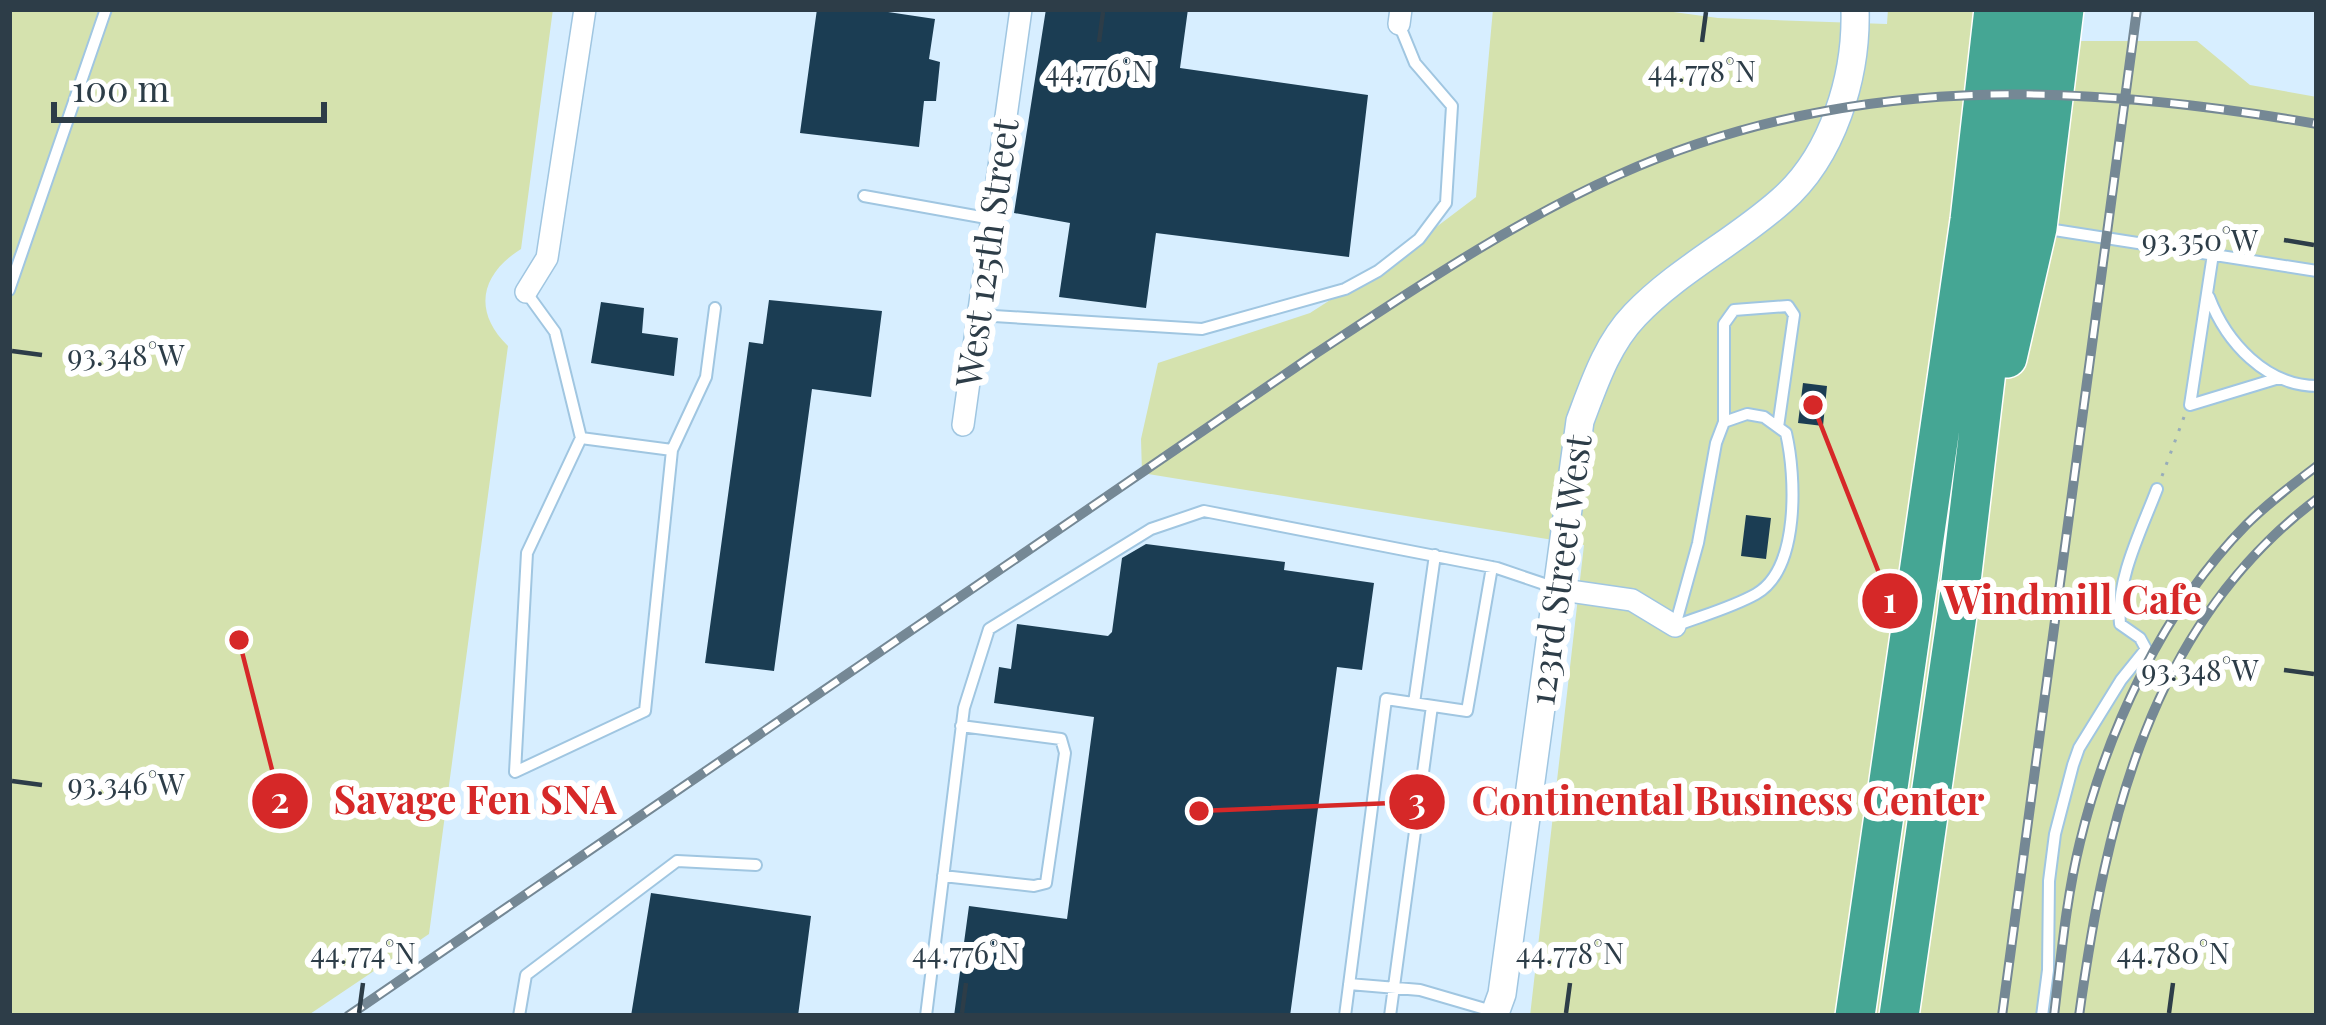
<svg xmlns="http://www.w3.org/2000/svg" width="2326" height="1025" font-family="'Playfair Display',serif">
<rect width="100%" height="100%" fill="#d7eeff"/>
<path fill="#d5e2ae" d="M9 9H553L521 249C481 274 472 311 508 346L429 934 307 1016H9Z
M1493 9H1651L1718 18 1887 24 1888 9H1964L2073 41H2197L2250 85 2317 97V1016H1530L1584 545 1142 473 1141 439 1158 363 1310 313 1394 259 1476 197Z"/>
<path fill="#1b3d53" d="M817 9H868L935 19 929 59 940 62 936 101H924L919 147 800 133Z
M1046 9H1188L1180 68 1368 95 1349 257 1156 233 1146 308 1059 297 1070 223 1014 213Z
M769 300 882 311 871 397 812 389 774 671 705 663 749 342 763 344Z
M601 302 644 308 642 333 678 338 674 376 591 363Z
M1803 383 1827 386 1823 426 1798 423Z
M1746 515 1771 518 1766 559 1741 556Z
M1146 544 1285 562 1284 570 1374 583 1362 670 1337 667 1290 1016H954L969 906 1067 919 1094 717 994 703 999 667 1011 669 1017 624 1108 636 1112 632 1122 558Z
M651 893 811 916 798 1016H631Z"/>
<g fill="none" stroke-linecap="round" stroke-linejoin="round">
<defs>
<path id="service" d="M864 196 992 219
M2048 229 2317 271
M2213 254 2190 405 2279 378
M9 290 106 9
M526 292 555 332 581 438 672 450 645 711 515 772 527 553 581 438
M2209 297C2226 342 2266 386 2317 386
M978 315 1202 329 1345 289 1378 271 1419 239 1446 203 1452 106 1415 63 1399 24
M1747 414 1764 417 1786 433C1796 476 1800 569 1756 594 1731 608 1701 616 1675 626L1698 543 1716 443 1724 422Z
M1724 422V324L1734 310 1788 306 1794 315 1778 427
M672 450 706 377 715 308
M1414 703 1435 555
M943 876 1034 886 1046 883 1065 753 1061 739 961 726
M1349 984 1420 990 1492 1011
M519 1016 526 975 677 861 756 865
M926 1016 964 708 989 629 1151 529 1204 511 1497 568 1553 587
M1345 1016 1386 699 1467 711 1492 567
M1390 1016 1432 706
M2042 1016 2048 970 2049 881 2055 834 2073 765 2079 748 2121 680 2146 649 2140 638 2120 624C2116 579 2141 531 2157 489"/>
<path id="minor" d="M1399 24 1401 9
M526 292 547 258 585 9
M963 425 1021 9
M1556 589 1632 600 1675 626"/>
<path id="tertiary" d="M1494 1016 1502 994 1580 421C1594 384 1607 344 1635 315 1678 270 1735 242 1781 201 1833 156 1857 76 1855 9"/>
<path id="motorway" d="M2007 358 2037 228 2064 9
M1855 1016 1970 220 1994 9
M1899 1016 1957 615 2029 9"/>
</defs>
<use href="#service" stroke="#a0c6e1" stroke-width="14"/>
<use href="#minor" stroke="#a0c6e1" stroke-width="24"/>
<use href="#tertiary" stroke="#a0c6e1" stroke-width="30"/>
<use href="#motorway" stroke="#fff" stroke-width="42"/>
<path stroke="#97acba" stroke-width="3" stroke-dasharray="3 9" stroke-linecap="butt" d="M2162 476 2184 417"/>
<use href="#service" stroke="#fff" stroke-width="10"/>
<use href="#minor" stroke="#fff" stroke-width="21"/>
<use href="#tertiary" stroke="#fff" stroke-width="27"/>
<use href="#motorway" stroke="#45a694" stroke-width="39"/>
<defs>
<path id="rail" d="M348 1016 1312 356C1411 291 1509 224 1618 175 1846 73 2077 82 2317 124
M2002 1016 2137 9
M2054 1016C2061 958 2066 899 2080 842 2107 730 2164 608 2246 525 2268 503 2292 485 2317 466
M2079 1016C2106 820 2150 625 2317 499"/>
</defs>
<use href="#rail" stroke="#758895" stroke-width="10"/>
<use href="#rail" stroke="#fff" stroke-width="6" stroke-dasharray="18" stroke-linecap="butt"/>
</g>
<path fill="none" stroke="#2d3d48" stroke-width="4.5" d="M1099 42 1103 12M1702 42 1706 12M2284 240 2314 245M12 351 42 355M2284 670 2314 674M12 781 42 785M359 1013 363 983M962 1013 966 983M1566 1013 1570 983M2169 1013 2173 983"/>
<g text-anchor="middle" stroke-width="12" stroke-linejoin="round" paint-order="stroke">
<g font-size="36" fill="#2d3d48" stroke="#fff">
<text transform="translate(987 253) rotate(-82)" y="13">West 125th Street</text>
<text transform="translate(1560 570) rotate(-82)" y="13">123rd Street West</text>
</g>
</g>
<g font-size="30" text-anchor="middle" fill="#2d3d48" stroke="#fff" stroke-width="12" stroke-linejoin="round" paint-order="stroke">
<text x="1099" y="82">44.776°N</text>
<text x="1702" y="82">44.778°N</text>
<text x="2200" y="251">93.350°W</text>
<text x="126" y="366">93.348°W</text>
<text x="2200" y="681">93.348°W</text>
<text x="126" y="795">93.346°W</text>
<text x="363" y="964">44.774°N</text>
<text x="966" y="964">44.776°N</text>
<text x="1570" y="964">44.778°N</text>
<text x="2173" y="964">44.780°N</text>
</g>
<path fill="none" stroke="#d62828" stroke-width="4.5" d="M1813 405L1890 601M239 640L280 801M1199 811L1417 802"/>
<g fill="#d62828" stroke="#fff" stroke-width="4.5">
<circle cx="1813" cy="405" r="12"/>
<circle cx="239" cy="640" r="12"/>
<circle cx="1199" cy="811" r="12"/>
<circle cx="1890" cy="601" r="30"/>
<circle cx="280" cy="801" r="30"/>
<circle cx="1417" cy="802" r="30"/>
</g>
<g font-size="36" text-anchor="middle" font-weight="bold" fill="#fff">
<text x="1890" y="613">1</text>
<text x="280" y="813">2</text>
<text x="1417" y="814">3</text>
</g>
<g font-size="39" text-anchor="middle" font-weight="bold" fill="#d62828" stroke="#fff" stroke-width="12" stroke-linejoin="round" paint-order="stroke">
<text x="2073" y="614">Windmill Cafe</text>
<text x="475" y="814">Savage Fen SNA</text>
<text x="1728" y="815">Continental Business Center</text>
</g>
<rect width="2326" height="1025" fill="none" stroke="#2d3d48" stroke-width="24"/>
<path d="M54 102v18h270v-18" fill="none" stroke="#2d3d48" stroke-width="6"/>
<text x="72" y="102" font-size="36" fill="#2d3d48" stroke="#ffffff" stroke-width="9" paint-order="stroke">100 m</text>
</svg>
